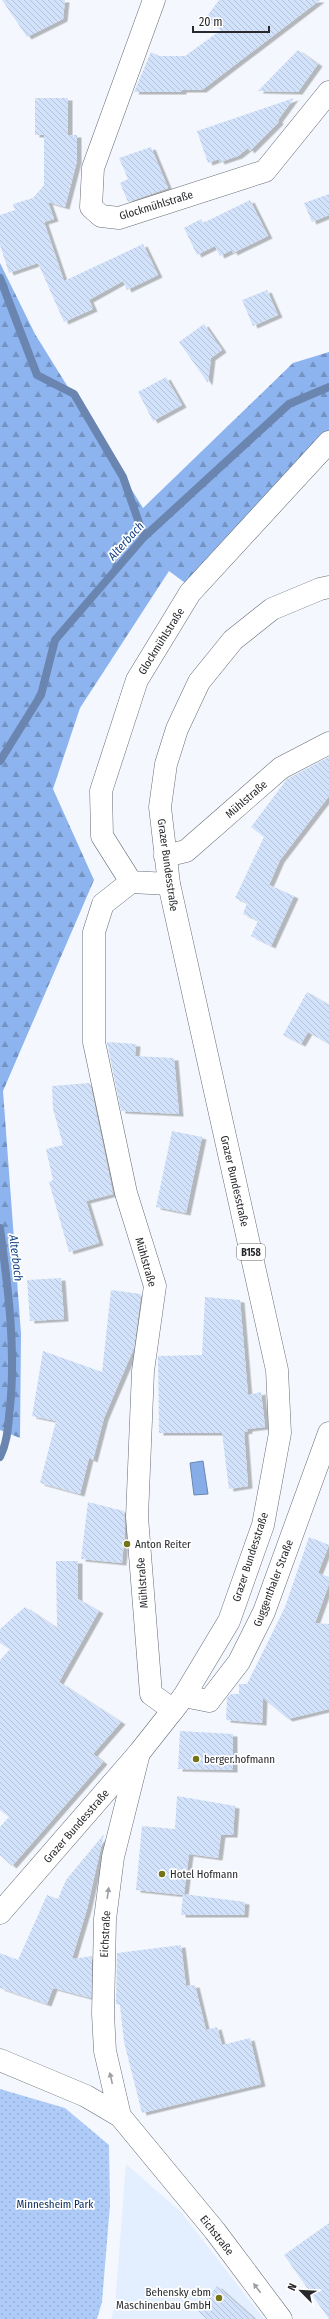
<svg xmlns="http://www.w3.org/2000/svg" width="329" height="2319" font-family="'Fira Sans Condensed',sans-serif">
<defs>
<pattern id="green-dots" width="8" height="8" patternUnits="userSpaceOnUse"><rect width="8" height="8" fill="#afccf9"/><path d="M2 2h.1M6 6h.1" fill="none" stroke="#97afd6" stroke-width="1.8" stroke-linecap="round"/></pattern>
<pattern id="forest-firs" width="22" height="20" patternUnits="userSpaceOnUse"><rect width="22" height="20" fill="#8db4ee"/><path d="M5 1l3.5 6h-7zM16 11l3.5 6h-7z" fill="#7392c1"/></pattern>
<pattern id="building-back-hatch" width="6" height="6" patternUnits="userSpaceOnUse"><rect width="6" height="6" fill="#d2e2fb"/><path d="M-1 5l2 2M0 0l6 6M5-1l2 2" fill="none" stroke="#b4c2d7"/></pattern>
<filter id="shadow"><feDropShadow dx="4.5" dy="2.5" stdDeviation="0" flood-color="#0004"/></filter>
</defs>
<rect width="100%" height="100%" fill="#f4f8fe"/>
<path fill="#e3eefe" d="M126 2164 181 2212 264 2319H111L115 2306Z"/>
<path fill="url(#green-dots)" d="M0 2089 65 2108 109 2145 110 2205 102 2302 97 2319H0Z"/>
<path fill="url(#forest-firs)" d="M0 263 35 334 143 508 293 363 329 352V430L258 505 188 585 169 571 80 708 53 789 94 880 3 1091 21 1334 20 1438 0 1430Z"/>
<path fill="#87ade8" stroke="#6a85b0" d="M203 1461 208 1494 194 1495 190 1463Z"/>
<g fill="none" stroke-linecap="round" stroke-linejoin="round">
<path stroke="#6a85b0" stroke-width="8" d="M0 278 37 375 74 394 123 477 144 537
M0 761 41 695 55 640 144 537 289 404 329 387
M0 1228C8 1287 16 1348 10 1407 8 1425 8 1441 0 1457"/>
</g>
<path fill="url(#building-back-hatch)" filter="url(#shadow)" d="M2 0H65L63 19 27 37Z
M219 0H320L202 90H182V92H134L151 52 159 56H185L221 30 205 19Z
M298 50 318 64 298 92 258 91Z
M35 98H68V135H77V161L65 207 48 202 54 219 44 222 64 281 143 244 158 275 127 290 123 281 89 300 93 309 64 322 38 263 9 273 0 245V215L15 210 13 204 33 198 44 185V135H35Z
M294 98 278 120 279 122 250 151 248 148 238 156 220 162 219 159 208 163 197 131Z
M151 147 168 188 128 202 120 183 128 179 119 158Z
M329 194V215L312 222 304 203Z
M250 200 268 236 233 253 232 250 220 256 215 246 197 255 184 228 201 219 203 223Z
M267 290 278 315 253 326 242 300Z
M204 324 222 350 211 358 208 383 179 342Z
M166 377 182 405 153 421 138 392Z
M329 757V796L280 860 269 885 294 896 271 946 251 936 258 921 243 914 247 903 235 898 264 837 251 827 287 779Z
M307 992 329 1005V1044L308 1032 301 1044 283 1035Z
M107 1042 136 1044 135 1056 174 1058 179 1114 121 1111Z
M90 1083 113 1194 86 1201 99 1243 69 1252 49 1182 53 1180 46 1149 63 1145 53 1109 52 1086Z
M172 1131 202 1137 186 1213 156 1207Z
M61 1278 64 1319 30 1321 27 1280Z
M111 1290 141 1294 134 1348 104 1418 93 1460 89 1458 80 1494 40 1483 56 1421 32 1416 43 1351 102 1372Z
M205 1297 240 1300 248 1395 261 1392 265 1427 248 1429V1431L244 1432 248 1486 229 1489 222 1433H159L158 1356 202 1355Z
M88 1502 124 1511 125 1530 122 1563 81 1559Z
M309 1537 329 1545 318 1573 329 1577V1584L315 1623 329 1624V1709L288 1719 263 1698 262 1723 226 1720 227 1698 231 1694H239V1684H247L285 1607Z
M56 1561H78V1599L99 1611 59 1682 121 1722 93 1754 103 1762 12 1866 0 1855V1827L9 1817 0 1810V1660L10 1649 0 1643V1629L25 1607 57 1628Z
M180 1731 233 1734V1770L178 1769Z
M177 1796 235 1806 233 1835H221L218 1858 189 1854 184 1894 245 1902 244 1915H181L183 1895 136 1890 142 1826 175 1829Z
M104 1834 87 1909 72 1959 92 1956 91 1998 53 1988 47 2004 0 1988V1953L18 1960 47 1895 58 1899 66 1880Z
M181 1945 186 1986 195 1985 206 2030 217 2027 222 2045 250 2038 261 2084 142 2113 124 2042 120 2005 116 2004 117 1953Z
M329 2223V2319L284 2255Z
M217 2286 254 2319H206L197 2310Z"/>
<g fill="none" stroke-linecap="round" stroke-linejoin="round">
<defs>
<path id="minor" d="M154 0 93 168 91 207 101 216 119 218 265 171 329 92
M165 856 186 851 281 768 329 743
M131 882 102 836 101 791 137 680 190 593 329 442
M169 884 131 882 103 904 94 932V1042L126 1193 155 1286 143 1371 137 1517 151 1694 173 1710
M184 1696 209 1701 239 1662 264 1612 329 1433
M0 2060 86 2096 120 2116 215 2231 281 2319
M120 2116 105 2051 103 2014 105 1919 113 1857 139 1753"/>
<path id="primary" d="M0 1913 139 1753 173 1710 184 1696 229 1621 263 1525 280 1433 277 1370 169 884 160 807 166 764 177 729 199 682 233 640 272 609 320 589 329 587"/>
</defs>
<use href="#minor" stroke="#666c74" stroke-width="23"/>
<use href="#primary" stroke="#666c74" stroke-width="23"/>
<use href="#minor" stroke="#fff" stroke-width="22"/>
<use href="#primary" stroke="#fff" stroke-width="22"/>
</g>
<defs><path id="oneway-solid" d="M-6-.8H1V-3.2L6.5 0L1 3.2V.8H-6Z"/></defs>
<g fill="#9e9fa0">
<use href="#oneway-solid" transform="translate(108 1893) rotate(-82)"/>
<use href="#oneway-solid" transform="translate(111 2078) rotate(-103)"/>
<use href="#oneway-solid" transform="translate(257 2288) rotate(-127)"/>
</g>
<g fill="#757317" stroke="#fff" stroke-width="1.5">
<circle cx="127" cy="1544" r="4"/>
<circle cx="196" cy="1759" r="4"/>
<circle cx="162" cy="1874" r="4"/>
<circle cx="219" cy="2298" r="4"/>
</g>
<g text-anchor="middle" stroke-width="3.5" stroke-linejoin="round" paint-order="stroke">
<rect fill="#fff" stroke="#68696b" stroke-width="1" x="237" y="1244" width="28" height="16" rx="3"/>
<g font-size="10" font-weight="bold" fill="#27292c">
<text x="251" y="1256">B158</text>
</g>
<g font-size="11" fill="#27292c" stroke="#fff">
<text transform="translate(156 205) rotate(-17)" y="4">Glockmühlstraße</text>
<text transform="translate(161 641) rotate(-58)" y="4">Glockmühlstraße</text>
<text transform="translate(246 799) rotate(-41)" y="4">Mühlstraße</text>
<text transform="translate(168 865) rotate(82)" y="4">Grazer Bundesstraße</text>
<text transform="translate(235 1181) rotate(77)" y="4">Grazer Bundesstraße</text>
<text transform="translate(146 1262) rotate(74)" y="4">Mühlstraße</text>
<text transform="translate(250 1557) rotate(-72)" y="4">Grazer Bundesstraße</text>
<text transform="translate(142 1583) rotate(-94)" y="4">Mühlstraße</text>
<text transform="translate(273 1583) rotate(-69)" y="4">Guggenthaler Straße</text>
<text transform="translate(76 1826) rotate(-49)" y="4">Grazer Bundesstraße</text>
<text transform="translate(105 1934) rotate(-87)" y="4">Eichstraße</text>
<text transform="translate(217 2235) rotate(52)" y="4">Eichstraße</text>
</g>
<g font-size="11" fill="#27292c" stroke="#fff" text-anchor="start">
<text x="135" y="1548">Anton Reiter</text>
<text x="204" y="1763">berger.hofmann</text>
<text x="170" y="1878">Hotel Hofmann</text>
<text x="211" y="2296" text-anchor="end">Behensky ebm<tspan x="211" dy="13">Maschinenbau GmbH</tspan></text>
</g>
<g font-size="11" fill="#092c60" stroke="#fff">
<text x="55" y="2208">Minnesheim Park</text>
</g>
<g font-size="12" font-style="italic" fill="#154488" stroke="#fff">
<text transform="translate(126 541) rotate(-48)" y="4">Alterbach</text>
<text transform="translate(16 1258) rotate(83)" y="4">Alterbach</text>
</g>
</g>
<g transform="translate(301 2291) rotate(294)" stroke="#ffffff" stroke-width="3" paint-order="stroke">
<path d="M0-3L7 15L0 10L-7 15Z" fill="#27292c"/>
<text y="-6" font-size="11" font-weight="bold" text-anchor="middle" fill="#27292c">N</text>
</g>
<path d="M193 26v6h76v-6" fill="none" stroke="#27292c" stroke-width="2"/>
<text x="199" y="26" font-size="12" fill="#27292c" stroke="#ffffff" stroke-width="3" paint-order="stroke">20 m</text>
</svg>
